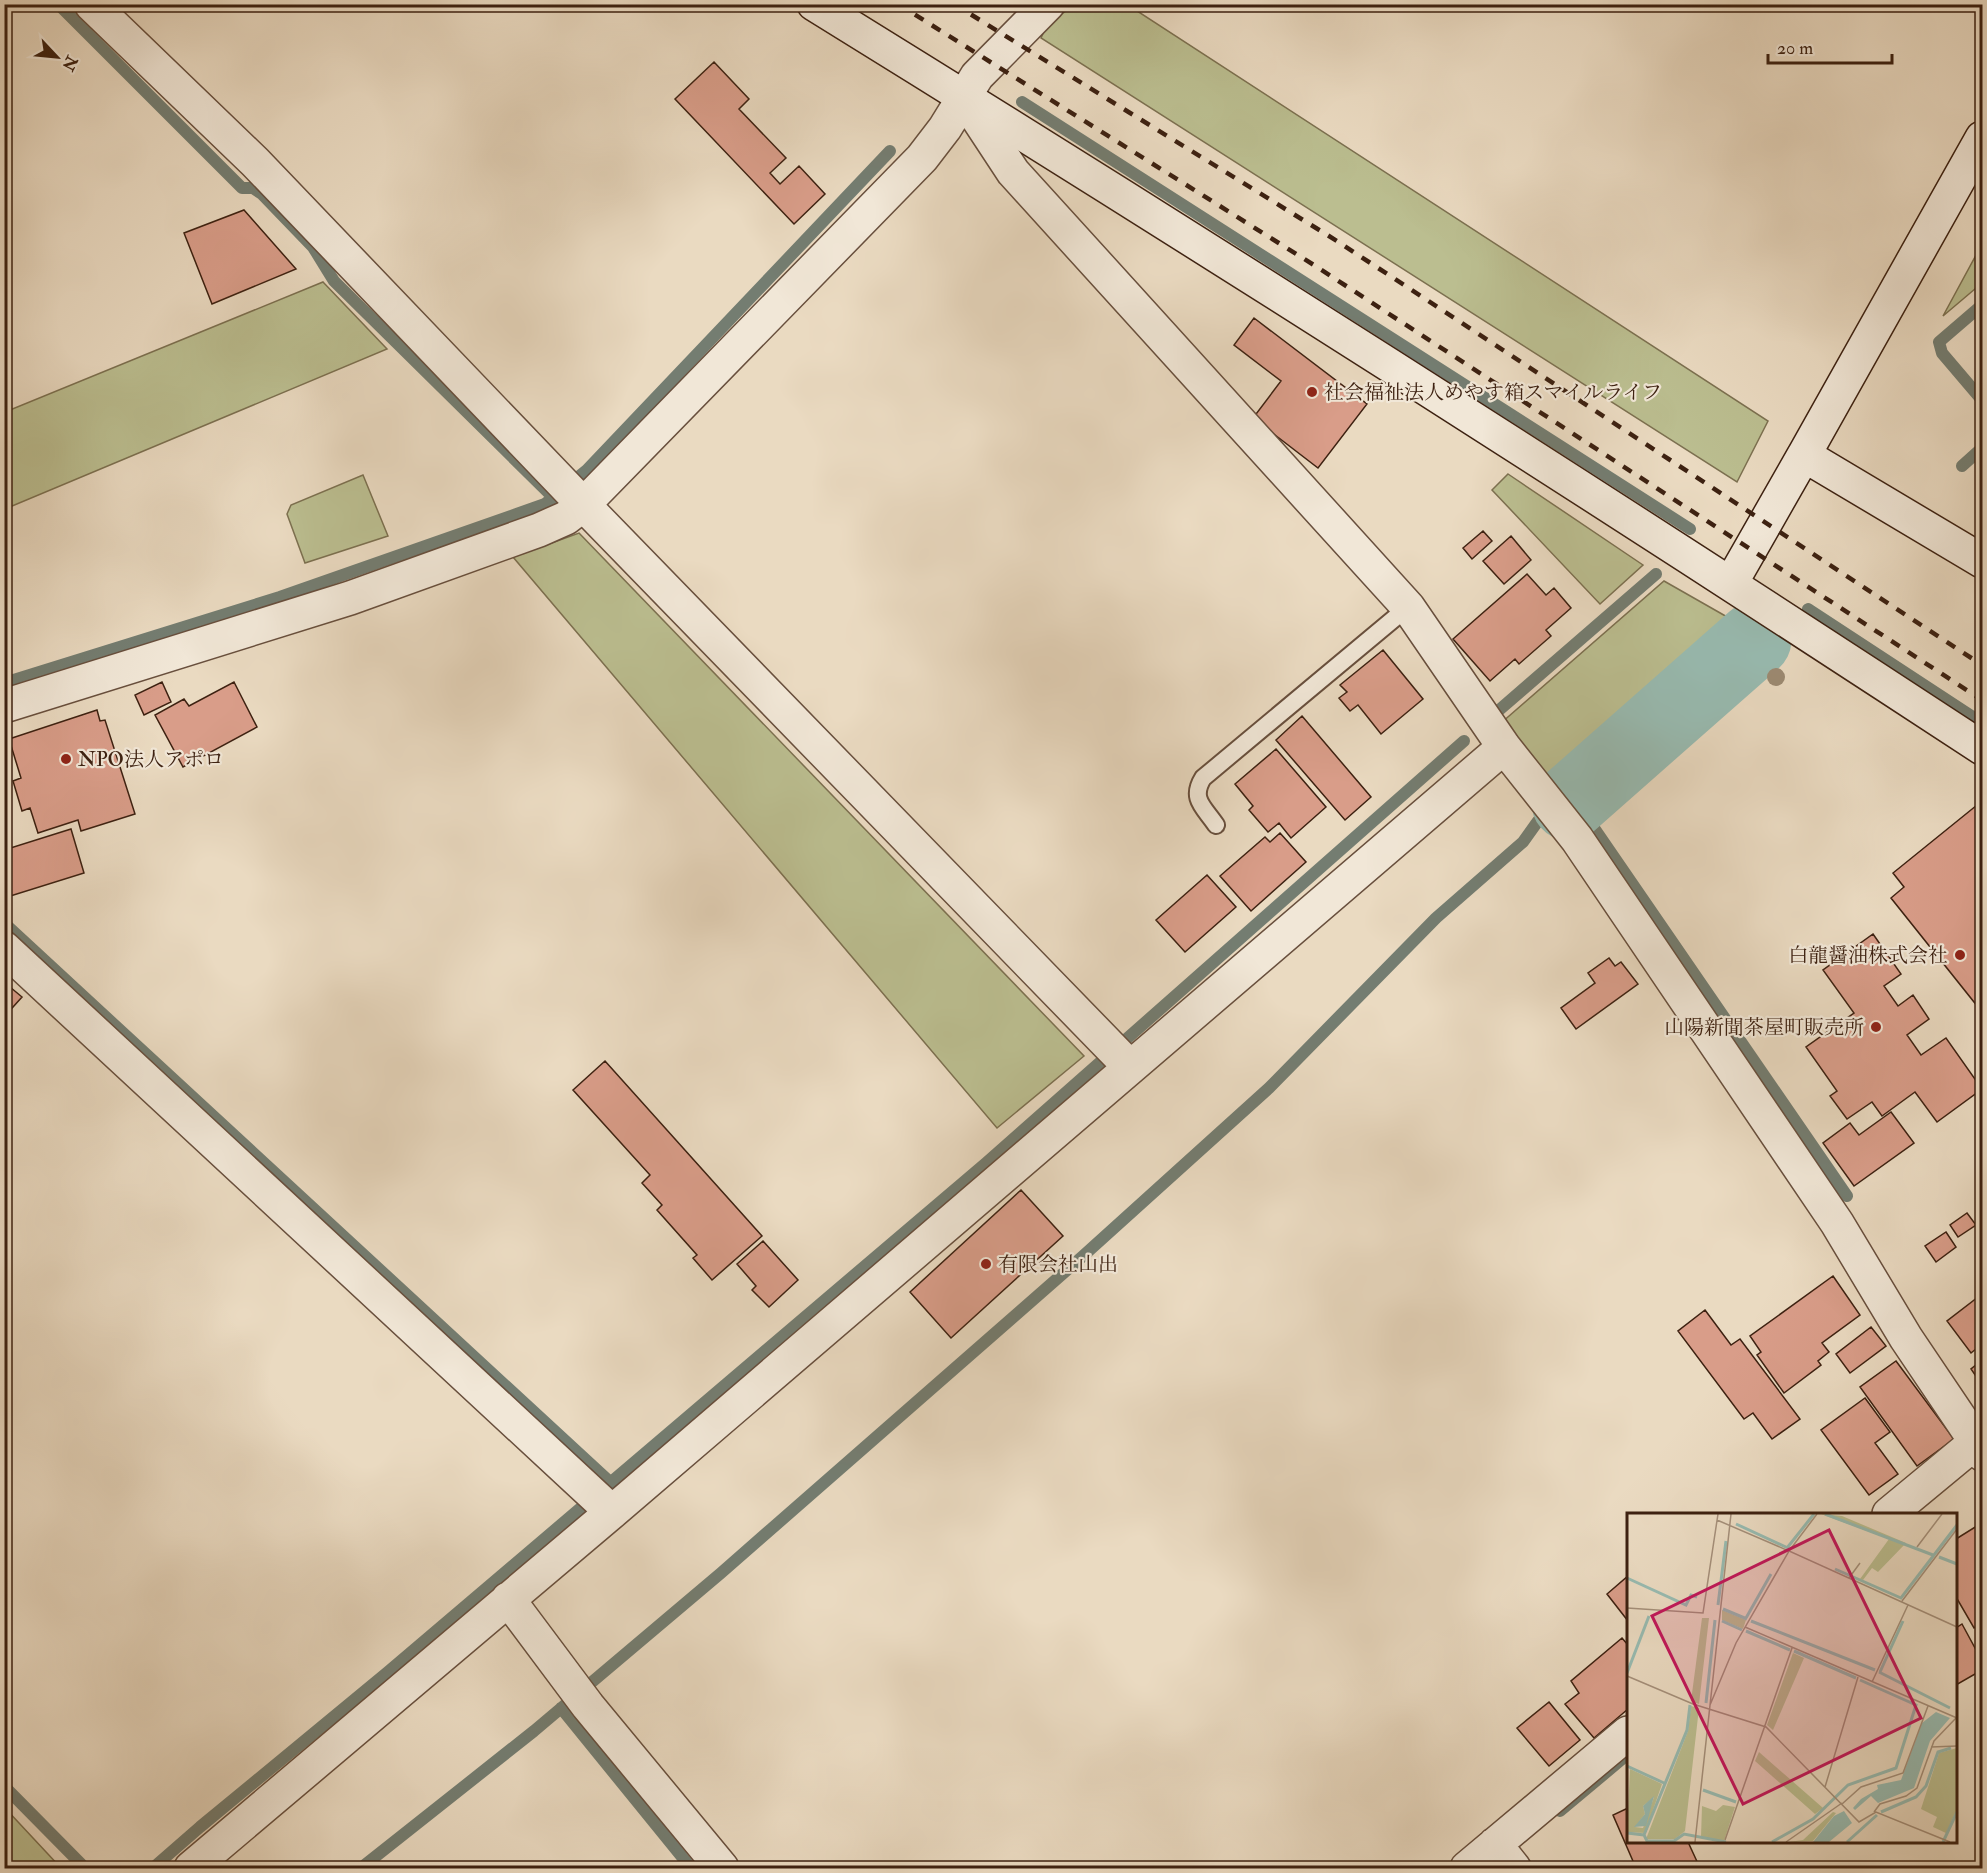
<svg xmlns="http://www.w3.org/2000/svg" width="1987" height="1873" font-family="'IM FELL Double Pica','Noto Serif JP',serif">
<rect width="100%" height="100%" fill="#eadac1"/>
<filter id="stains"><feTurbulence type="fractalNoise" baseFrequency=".00333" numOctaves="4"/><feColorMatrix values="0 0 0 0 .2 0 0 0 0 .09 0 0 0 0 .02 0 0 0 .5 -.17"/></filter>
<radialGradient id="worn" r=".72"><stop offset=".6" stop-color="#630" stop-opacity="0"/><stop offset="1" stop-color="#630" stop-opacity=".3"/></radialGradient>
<path fill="#bbbe90" stroke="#7c7050" stroke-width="1.5" d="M1074 5H1128L1768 421 1737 482 1041 38 1047 25Z
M1982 244V283L1943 316Z
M323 282 387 349 5 509V412Z
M1508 474 1643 565 1600 604 1492 490Z
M363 475 388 536 305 563 287 514 291 505Z
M579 533 1084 1056 997 1128 513 557Z
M1664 581 1743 626 1558 788 1501 723Z
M4 1808H5L61 1868H10L5 1863Z"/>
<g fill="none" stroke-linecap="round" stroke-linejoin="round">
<path stroke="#747d71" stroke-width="12" d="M58 4 242 188H253L262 194 313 247 334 281 563 507
M1022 102 1690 529
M1982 305 1939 342 1942 353 1982 400
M1962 466 1982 448
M1808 609 1982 723
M4 683 280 597 545 504 587 470 890 151
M1498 711 1656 574
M1574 799 1847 1196
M4 923 611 1483
M561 1708 691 1868
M4 1786 85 1868
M1560 1811 1628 1754
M153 1868 200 1827 388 1672 986 1163 1464 741
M361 1868 534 1731 721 1573 1083 1256 1269 1088 1436 918 1523 842 1538 821"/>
<path stroke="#98bbb1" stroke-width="75" d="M1569 803 1754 640"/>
</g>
<path fill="#d99d89" stroke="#3d2111" stroke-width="1.5" d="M714 62 749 99 739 109 786 158 770 173 780 184 799 166 825 194 794 224 675 99Z
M244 210 296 269 212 304 184 233Z
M1254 318 1367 404 1318 468 1253 418 1281 381 1234 345Z
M1483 531 1492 541 1472 559 1463 548Z
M1511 536 1531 560 1504 584 1483 561Z
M1527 574 1546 595 1554 588 1571 608 1546 630 1551 636 1519 664 1515 659 1490 681 1453 639Z
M1383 650 1423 699 1381 734 1358 705 1350 711 1339 698 1347 692 1340 685Z
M162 682 171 702 144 715 135 695Z
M234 682 257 727 183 767 155 715 184 699 189 706Z
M97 710 100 721 105 720 135 814 81 831 78 820 38 833 30 808 22 811 13 781 21 778 9 739Z
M1302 716 1371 797 1345 820 1276 740Z
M1276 749 1326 807 1291 838 1279 823 1268 832 1249 810 1253 806 1235 784Z
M1982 801V1012L1891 898 1904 887 1893 873Z
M71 829 84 873 4 898V850Z
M1280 833 1306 862 1251 911 1220 876 1265 837 1270 842Z
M1207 875 1236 907 1185 952 1156 920Z
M1873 934 1901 974 1884 986 1898 1006 1913 995 1929 1019 1907 1035 1921 1055 1946 1038 1982 1089 1937 1122 1915 1092 1882 1116 1872 1102 1847 1119 1830 1096 1837 1091 1806 1047 1854 1013 1823 970Z
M1609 958 1615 966 1621 962 1638 984 1576 1029 1561 1008 1595 983 1588 973Z
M4 982 22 997 4 1017Z
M605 1061 762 1236 712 1280 693 1258 697 1255 657 1210 662 1205 642 1183 650 1175 573 1090Z
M1891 1112 1914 1143 1854 1186 1823 1143 1850 1123 1859 1135Z
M1021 1190 1063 1236 951 1338 910 1292Z
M1967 1213 1976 1225 1958 1237 1950 1225Z
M1946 1232 1956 1247 1936 1262 1925 1246Z
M763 1241 798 1280 769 1307 752 1290 756 1286 737 1264Z
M1833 1276 1860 1315 1822 1343 1829 1352 1818 1361 1821 1365 1784 1393 1757 1355 1761 1352 1750 1336Z
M1982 1294V1344L1971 1353 1947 1321Z
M1705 1310 1731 1345 1740 1339 1800 1419 1772 1439 1753 1413 1744 1419 1678 1331Z
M1871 1327 1886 1346 1850 1373 1836 1354Z
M1982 1360V1385L1971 1369Z
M1896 1361 1954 1439 1917 1466 1860 1387Z
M1865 1398 1890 1432 1875 1443 1898 1474 1869 1495 1821 1430Z
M1980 1524 1982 1527V1623L1974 1628 1956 1597V1539Z
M1628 1576V1621L1607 1594Z
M1962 1624 1982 1661V1670L1956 1685V1628Z
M1622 1638 1628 1645V1709L1594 1738 1565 1704 1579 1693 1571 1681Z
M1549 1702 1580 1740 1549 1766 1517 1728Z
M1628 1808V1842H1688L1700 1868H1636L1613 1815Z"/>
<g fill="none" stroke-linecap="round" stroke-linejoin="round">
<defs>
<path id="lane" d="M1216 825C1204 807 1190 799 1203 778L1408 607"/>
<path id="street" d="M91 4 255 162 575 496 1130 1067
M963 96 1013 172 1408 607 1504 747 1577 839 1837 1223 1906 1338 1976 1442 1982 1436
M4 706 350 598 539 530 566 518 583 505 922 158 945 128 977 76 1048 4
M4 948 612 1512
M1889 1514 1976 1442 1982 1454
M508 1599 588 1706 722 1868
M1495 1844 1514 1868
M191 1868 612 1512 1504 747
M1467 1868 1628 1733"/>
<path id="secondary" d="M814 4C1207 247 1596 495 1982 748
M1982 138 1804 455 1982 561
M1731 583 1804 455"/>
</defs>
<use href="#lane" stroke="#684f3d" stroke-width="20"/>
<use href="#street" stroke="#684f3d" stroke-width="36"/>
<use href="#secondary" stroke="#3d2111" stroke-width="36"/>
<use href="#lane" stroke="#f1e7d7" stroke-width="16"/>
<use href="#street" stroke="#f1e7d7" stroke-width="33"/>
<use href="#secondary" stroke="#f1e7d7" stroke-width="33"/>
<path stroke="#3d2111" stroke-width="4.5" stroke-dasharray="10 10" stroke-linecap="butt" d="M898 4 1317 267 1982 700
M954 4 1337 241 1982 665"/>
</g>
<circle fill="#9c8a72" cx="1776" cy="677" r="9"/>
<g fill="#8f2418" stroke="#f1e7d7" stroke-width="2">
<circle cx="1312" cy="392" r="6"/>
<circle cx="66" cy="759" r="6"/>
<circle cx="1960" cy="955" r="6"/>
<circle cx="1876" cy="1027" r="6"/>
<circle cx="986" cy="1264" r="6"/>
</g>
<g text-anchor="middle" stroke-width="4.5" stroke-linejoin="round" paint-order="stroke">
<g font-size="20" fill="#3d2111" stroke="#f1e7d7" text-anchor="start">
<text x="1324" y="399">社会福祉法人めやす箱スマイルライフ</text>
<text x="78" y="766">NPO法人アポロ</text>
<text x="1948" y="962" text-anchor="end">白龍醤油株式会社</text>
<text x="1864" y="1034" text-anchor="end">山陽新聞茶屋町販売所</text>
<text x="998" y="1271">有限会社山出</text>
</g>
</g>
<g transform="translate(1627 1513)">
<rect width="330" height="330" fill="#eadac1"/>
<path d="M194 1 215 3 279 30 251 59 245 55 236 67 233 66 262 26ZM95 97 119 107 116 116 95 107ZM75 105H82L72 191 64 188ZM166 140 177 145 146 217 140 212ZM64 193 72 195 58 318 48 326H19L61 218ZM330 235V296L319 320 306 314 310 304 294 296 312 240ZM132 239 196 295 188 301 128 248ZM3 256 35 271 18 320 0 319ZM27 284 16 315 8 314 18 301 16 293ZM96 292 108 294 97 328 74 324 75 293 89 298ZM206 299 209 300 186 328 162 329 176 327Z" fill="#bbbe90" fill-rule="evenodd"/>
<path d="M309 199 323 205 303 228 287 275 251 290 244 283 228 297 226 295 234 286 251 276 250 272 274 267 295 210ZM27 283 19 313 7 314 18 301 16 293ZM217 298 225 310 202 329H186L207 303Z" fill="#98bbb1"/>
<path fill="none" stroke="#98bbb1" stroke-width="3" d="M198 1 306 42M109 11 161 35M160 35 187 1M312 44 330 51M208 56 274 85 330 12M0 65 59 92 64 82 70 84M91 92 99 28M96 96 120 106M119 105 144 61M95 108 115 117M124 108 248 157M119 118 163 137M167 138 229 165M252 159 323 195M253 159 276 108M0 160 22 103M79 190 88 107M0 253 37 270M76 277 109 289M254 299 289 284 299 273 311 239 324 235M0 320 17 322 20 328H47L57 321 99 329M17 322 60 217 63 192M145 329 186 306 221 272 269 255 289 192 233 167M220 329 250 302M316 329 330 299"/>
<path fill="none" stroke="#a5907b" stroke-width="1.5" d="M190 1 162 38 330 114M290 34 315 1M222 65 233 50M275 88 330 16M0 95 76 100 91 1M118 114 330 205M0 163 66 191 139 214 232 309 249 299 323 329M245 169 281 92M83 192 109 130 162 38 90 7M304 234 330 233M198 274 231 164M215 291 234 274 276 260 301 193M247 299 253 291 279 283 290 275 307 228 329 205M98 327 165 135M68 329 104 1M159 329 215 290"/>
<path fill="#c2185b" fill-opacity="0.15" stroke="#c2185b" stroke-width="3" d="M202 17 294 205 116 291 25 103Z"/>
<rect width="330" height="330" fill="none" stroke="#3d2111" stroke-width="3"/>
</g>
<rect width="1987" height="1873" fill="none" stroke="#eadac1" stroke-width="24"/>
<rect x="6" y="6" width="1975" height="1861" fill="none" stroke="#3d2111" stroke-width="3"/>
<rect x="12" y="12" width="1963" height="1849" fill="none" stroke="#3d2111" stroke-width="1.5"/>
<g transform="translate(57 57) rotate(116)" stroke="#f1e7d7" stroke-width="4.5" paint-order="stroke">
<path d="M0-4.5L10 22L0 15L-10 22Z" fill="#3d2111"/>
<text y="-9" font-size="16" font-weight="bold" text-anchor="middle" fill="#3d2111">N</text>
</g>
<path d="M1768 54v9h124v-9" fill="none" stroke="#3d2111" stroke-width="3"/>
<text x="1777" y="54" font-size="18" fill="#3d2111" stroke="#f1e7d7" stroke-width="4.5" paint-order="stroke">20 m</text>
<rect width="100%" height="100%" filter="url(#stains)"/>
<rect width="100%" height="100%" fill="url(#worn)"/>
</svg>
